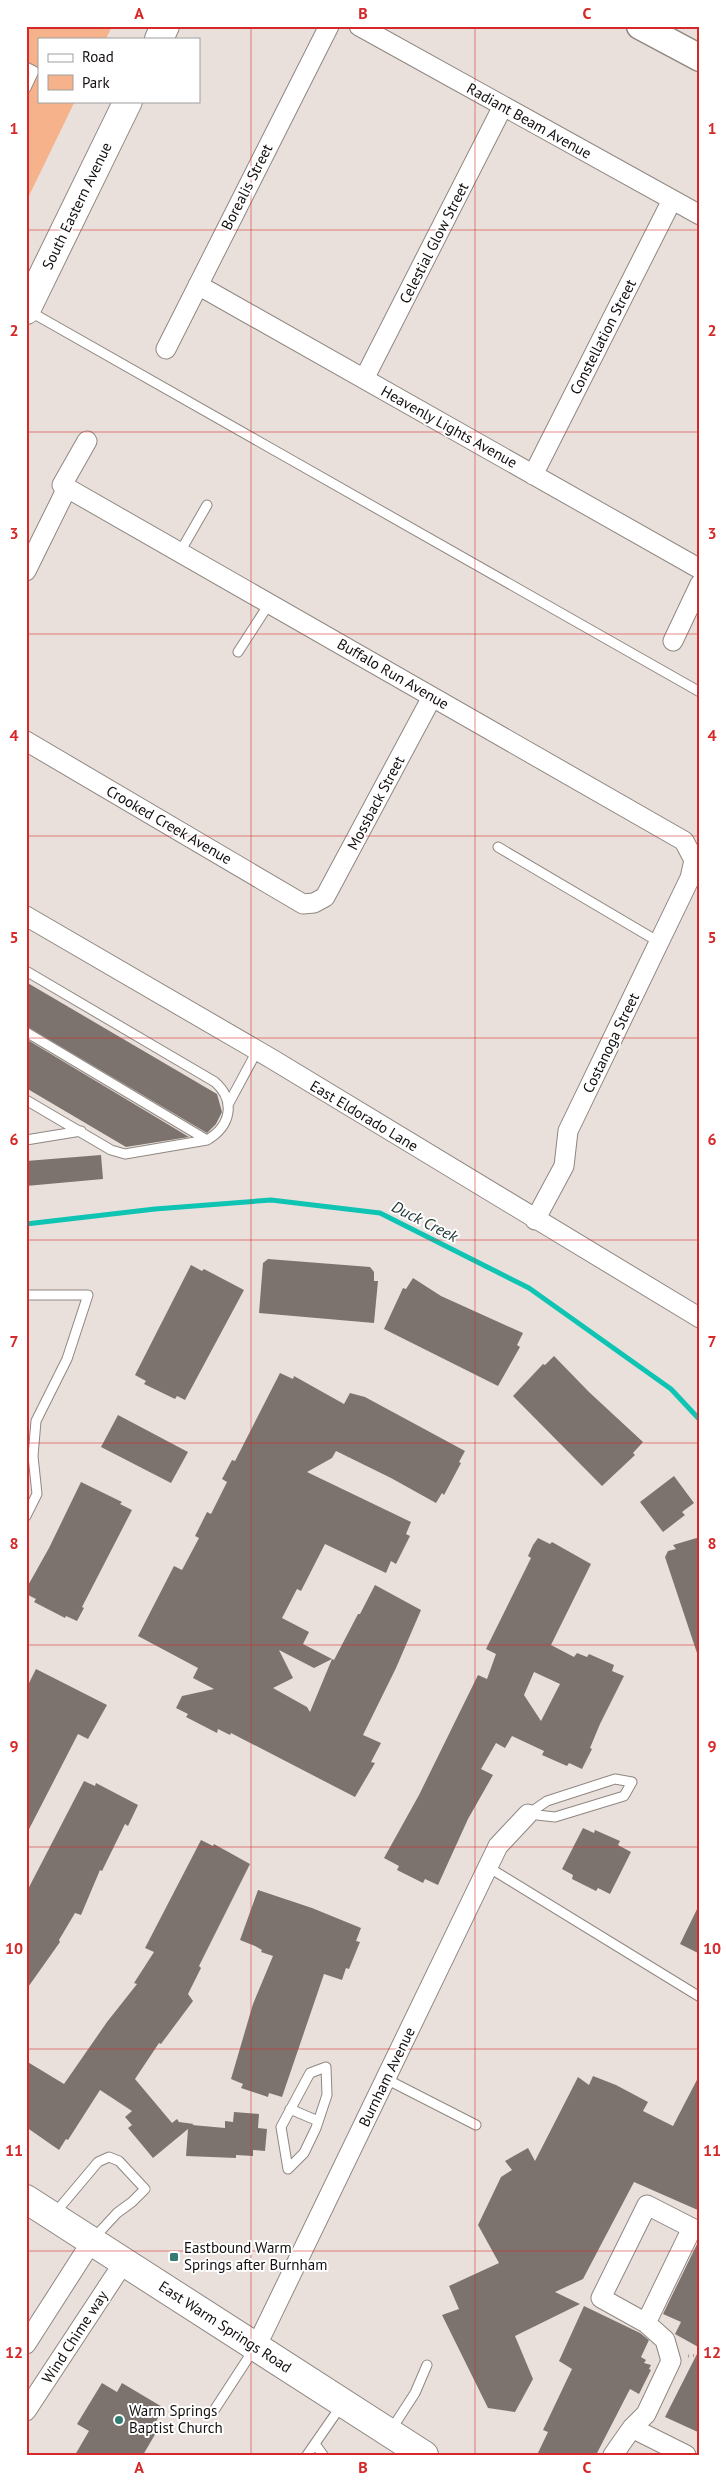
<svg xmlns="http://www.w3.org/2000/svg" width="726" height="2481" font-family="'PT Sans',sans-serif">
<rect width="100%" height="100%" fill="#eae0db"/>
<path fill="#f6b28a" d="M26 26H112L106 39H39V101H75L26 202Z"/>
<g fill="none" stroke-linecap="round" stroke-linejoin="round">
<path stroke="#10c4b3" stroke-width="5" d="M26 1224 155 1209 271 1200 380 1213 529 1288 671 1389 700 1420"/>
</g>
<path fill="#7c736f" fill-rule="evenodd" d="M26 982 217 1094 222 1112 216 1124 207 1133 26 1026Z
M26 1039 189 1137 126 1147 26 1088Z
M101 1155 103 1179 26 1186V1161Z
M268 1259 370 1267 374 1272V1281H378L374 1323 259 1313 263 1263Z
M191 1265 202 1271 204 1269 244 1290 185 1400 177 1396 175 1399 144 1384 146 1381 135 1375Z
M413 1278 441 1296 523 1333 517 1345 520 1347 498 1386 384 1329 403 1288 406 1289Z
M554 1356 589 1392 643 1442 633 1453 635 1455 602 1486 513 1396 543 1364 545 1365Z
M280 1373 293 1379 294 1376 344 1404 350 1393 365 1397 465 1451 459 1462 461 1463 444 1495 442 1493 436 1503 391 1478 336 1451 332 1458 307 1472 411 1522 406 1534 410 1536 396 1564 391 1561 386 1573 325 1544 301 1591 297 1589 282 1618 309 1632 303 1644 332 1659 314 1668 279 1650 293 1678 273 1688 307 1707 310 1712 332 1659 334 1660 358 1614H360L375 1585 421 1610 396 1668 363 1735 381 1743 371 1762 375 1763 355 1797 231 1733 230 1735 218 1729 217 1733 186 1717 188 1714 176 1708 182 1696 214 1689 193 1678 198 1668 138 1636 174 1566 182 1570 199 1538 195 1536 207 1512 211 1514 227 1482 222 1479 232 1460 235 1461Z
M118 1415 188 1452 171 1483 101 1447Z
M674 1476 694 1503 682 1512 685 1515 663 1532 640 1502Z
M81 1482 122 1502 120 1504 132 1510 82 1607 84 1608 77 1621 66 1616 65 1618 34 1602 36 1599 26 1594V1589L49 1548Z
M700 1537V1652L697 1653 665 1557 668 1551 676 1549 673 1545Z
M538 1538 550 1544 552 1542 591 1564 551 1645 574 1657 577 1653 587 1657 589 1654 614 1665 612 1671 624 1676 600 1724 590 1748 592 1749 582 1769 569 1763 567 1766 542 1755 544 1751 512 1736 505 1748 496 1743 481 1769 493 1775 468 1819 438 1885 425 1879 423 1883 397 1870 399 1866 384 1858 419 1795 478 1675 487 1679 496 1654 486 1649 531 1558 528 1556 533 1545ZM534 1672 560 1684 541 1721 524 1695Z
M36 1669 107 1705 88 1739 78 1734 26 1835V1689Z
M84 1781 95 1786 96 1783 138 1805 128 1826 125 1824 102 1871 100 1870 81 1915 75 1913 59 1940 60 1942 26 1990V1893Z
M583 1828 594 1833 595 1830 620 1841 618 1845 631 1852 610 1894 598 1888 596 1891 572 1879 573 1875 562 1869Z
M201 1840 213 1846 214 1844 250 1864 199 1966 201 1968 188 1994 193 2001 161 2044 159 2043 135 2079 172 2123 177 2119 179 2122 194 2124 192 2125 225 2128V2121L233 2122 234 2112 259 2114 258 2128 267 2129 265 2151 253 2150V2156L236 2155V2158L186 2156 188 2129 153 2158 128 2128 132 2125 125 2117 132 2111 100 2090 68 2140 66 2139 59 2150 26 2127V2061L64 2084 107 2022 137 1984 134 1983 154 1952 145 1948Z
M258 1890 312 1908 361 1928 356 1941 360 1942 349 1969 346 1968 342 1980 324 1974 282 2097 269 2093 268 2097 241 2088 243 2084 231 2079 253 2004 273 1956 261 1952 262 1950 255 1946 240 1940Z
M700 1903V1954L680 1944Z
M700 2074V2211L634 2182 583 2279 555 2292 580 2304 515 2336 533 2379 515 2412 488 2408 442 2315 459 2309 449 2286 499 2263 478 2225 501 2177 512 2170 505 2161 528 2148 535 2161 578 2077 589 2085 593 2076 616 2085 648 2102 643 2111 673 2126Z
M700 2238V2348L675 2334 681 2322 663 2314Z
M584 2306 640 2333 649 2340 641 2357 646 2360 644 2363 651 2365 649 2369 651 2370 639 2394 630 2389 596 2455H537L548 2432 543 2430 572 2369 559 2361Z
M700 2348V2433L665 2417Z
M102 2383 117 2392 122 2383 164 2408 155 2423 160 2426 143 2455H75L89 2431 77 2424Z"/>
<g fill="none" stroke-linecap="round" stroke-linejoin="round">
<defs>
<path id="lane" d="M26 67 34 71 26 88
M29 311 700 692
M180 552 207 505
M238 652 269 604
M498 847 659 942
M26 971 215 1082C236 1101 231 1126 207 1140L125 1154 111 1150 26 1100
M26 1032 207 1140
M229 1103 257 1051
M26 1140 81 1131
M26 1295H88L67 1359 36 1421 33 1456 37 1494 26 1516
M615 1779 632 1782 624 1796 555 1817 528 1814 547 1801Z
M488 1867 700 1997
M326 2067 327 2095 316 2128 304 2153 288 2169 281 2127 310 2073Z
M386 2079 476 2125
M290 2109 318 2121
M55 2213 98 2162 109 2157 119 2161 145 2189 132 2202 117 2213 93 2239
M213 2412 254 2349
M391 2430 415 2393 427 2365
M315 2444 323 2455
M307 2455 341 2406"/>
<path id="street" d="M359 26 700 215
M198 285 700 569
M166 349 329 26
M364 379 503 106
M87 441 62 485 684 841 694 860 690 878 568 1131 564 1166 535 1220
M533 475 672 200
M26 571 67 488
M673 641 700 584
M26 741 303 904 314 903 325 897 432 697
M26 916 272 1059 700 1318
M26 2344 92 2241
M256 2347 498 1846 528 1814
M26 2411 124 2262
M632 2428 686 2455
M613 2455 632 2428 646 2414 671 2361 665 2340 646 2323 601 2298 647 2205 692 2228 646 2323"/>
<path id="secondary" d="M640 26 700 58"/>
<path id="primary" d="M159 39 165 26
M26 310 128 101
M26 2199 424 2455"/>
</defs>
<use href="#lane" stroke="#8f8782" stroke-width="11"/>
<use href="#street" stroke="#8f8782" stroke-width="21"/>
<use href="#secondary" stroke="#8f8782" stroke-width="29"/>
<use href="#primary" stroke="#8f8782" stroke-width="30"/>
<path stroke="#a49c99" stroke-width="3" stroke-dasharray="1 4" stroke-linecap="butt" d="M688 2356 700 2355"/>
<use href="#lane" stroke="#fff" stroke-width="9"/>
<use href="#street" stroke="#fff" stroke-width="19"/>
<use href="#secondary" stroke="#fff" stroke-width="26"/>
<use href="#primary" stroke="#fff" stroke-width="28"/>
</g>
<path fill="none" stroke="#d62828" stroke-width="1" stroke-opacity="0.55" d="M251 26V2455M475 26V2455M26 230H700M26 432H700M26 634H700M26 836H700M26 1038H700M26 1240H700M26 1443H700M26 1645H700M26 1847H700M26 2049H700M26 2251H700"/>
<g fill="#357c72" stroke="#fff" stroke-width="2">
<rect x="169" y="2252" width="10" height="10" rx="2.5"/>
<circle cx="119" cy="2420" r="5"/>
</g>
<g text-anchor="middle" stroke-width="4" stroke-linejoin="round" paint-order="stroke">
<g font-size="15" fill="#130f0e" stroke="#fff">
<text transform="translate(529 121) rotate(29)" y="5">Radiant Beam Avenue</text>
<text transform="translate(247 187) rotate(-63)" y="5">Borealis Street</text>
<text transform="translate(77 206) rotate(-64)" y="5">South Eastern Avenue</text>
<text transform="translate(434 243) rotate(-63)" y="5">Celestial Glow Street</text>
<text transform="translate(603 337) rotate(-63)" y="5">Constellation Street</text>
<text transform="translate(449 427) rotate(29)" y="5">Heavenly Lights Avenue</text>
<text transform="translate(393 674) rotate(30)" y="5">Buffalo Run Avenue</text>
<text transform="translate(376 803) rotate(-62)" y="5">Mossback Street</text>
<text transform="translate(169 825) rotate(30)" y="5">Crooked Creek Avenue</text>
<text transform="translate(611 1043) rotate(-64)" y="5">Costanoga Street</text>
<text transform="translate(364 1116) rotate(31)" y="5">East Eldorado Lane</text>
<text transform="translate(387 2077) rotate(-64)" y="5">Burnham Avenue</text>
<text transform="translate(225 2327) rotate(33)" y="5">East Warm Springs Road</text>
<text transform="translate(75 2337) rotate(-57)" y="5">Wind Chime way</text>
</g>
<g font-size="15" fill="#130f0e" stroke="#fff" text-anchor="start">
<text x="184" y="2253">Eastbound Warm<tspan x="184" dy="17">Springs after Burnham</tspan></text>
<text x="129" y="2416">Warm Springs<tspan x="129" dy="17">Baptist Church</tspan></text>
</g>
<g font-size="16" font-style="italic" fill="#1c3531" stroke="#fff">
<text transform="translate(425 1221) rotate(27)" y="6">Duck Creek</text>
</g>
</g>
<rect width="726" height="2481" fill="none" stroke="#ffffff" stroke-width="55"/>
<rect x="38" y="38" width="162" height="65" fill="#ffffff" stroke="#a19f9f"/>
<rect x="48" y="54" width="25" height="8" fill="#ffffff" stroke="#a19f9f"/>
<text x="82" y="62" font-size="15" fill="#130f0e">Road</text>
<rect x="48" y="75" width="25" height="15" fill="#f6b28a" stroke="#a19f9f"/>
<text x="82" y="88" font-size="15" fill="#130f0e">Park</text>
<rect x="28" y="28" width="670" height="2426" fill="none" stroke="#d62828" stroke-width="2"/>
<g font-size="16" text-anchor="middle" font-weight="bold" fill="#d62828">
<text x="139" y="19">A</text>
<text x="363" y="19">B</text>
<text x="587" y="19">C</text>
<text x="14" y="134">1</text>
<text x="712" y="134">1</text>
<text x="14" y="336">2</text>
<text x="712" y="336">2</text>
<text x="14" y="539">3</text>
<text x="712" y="539">3</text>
<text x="14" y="741">4</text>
<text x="712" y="741">4</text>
<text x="14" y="943">5</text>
<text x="712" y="943">5</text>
<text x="14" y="1145">6</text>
<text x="712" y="1145">6</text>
<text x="14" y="1347">7</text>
<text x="712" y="1347">7</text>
<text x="14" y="1549">8</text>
<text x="712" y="1549">8</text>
<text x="14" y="1752">9</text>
<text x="712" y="1752">9</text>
<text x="14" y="1954">10</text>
<text x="712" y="1954">10</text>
<text x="14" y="2156">11</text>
<text x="712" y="2156">11</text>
<text x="14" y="2358">12</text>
<text x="712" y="2358">12</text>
<text x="139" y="2473">A</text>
<text x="363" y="2473">B</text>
<text x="587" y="2473">C</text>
</g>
</svg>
